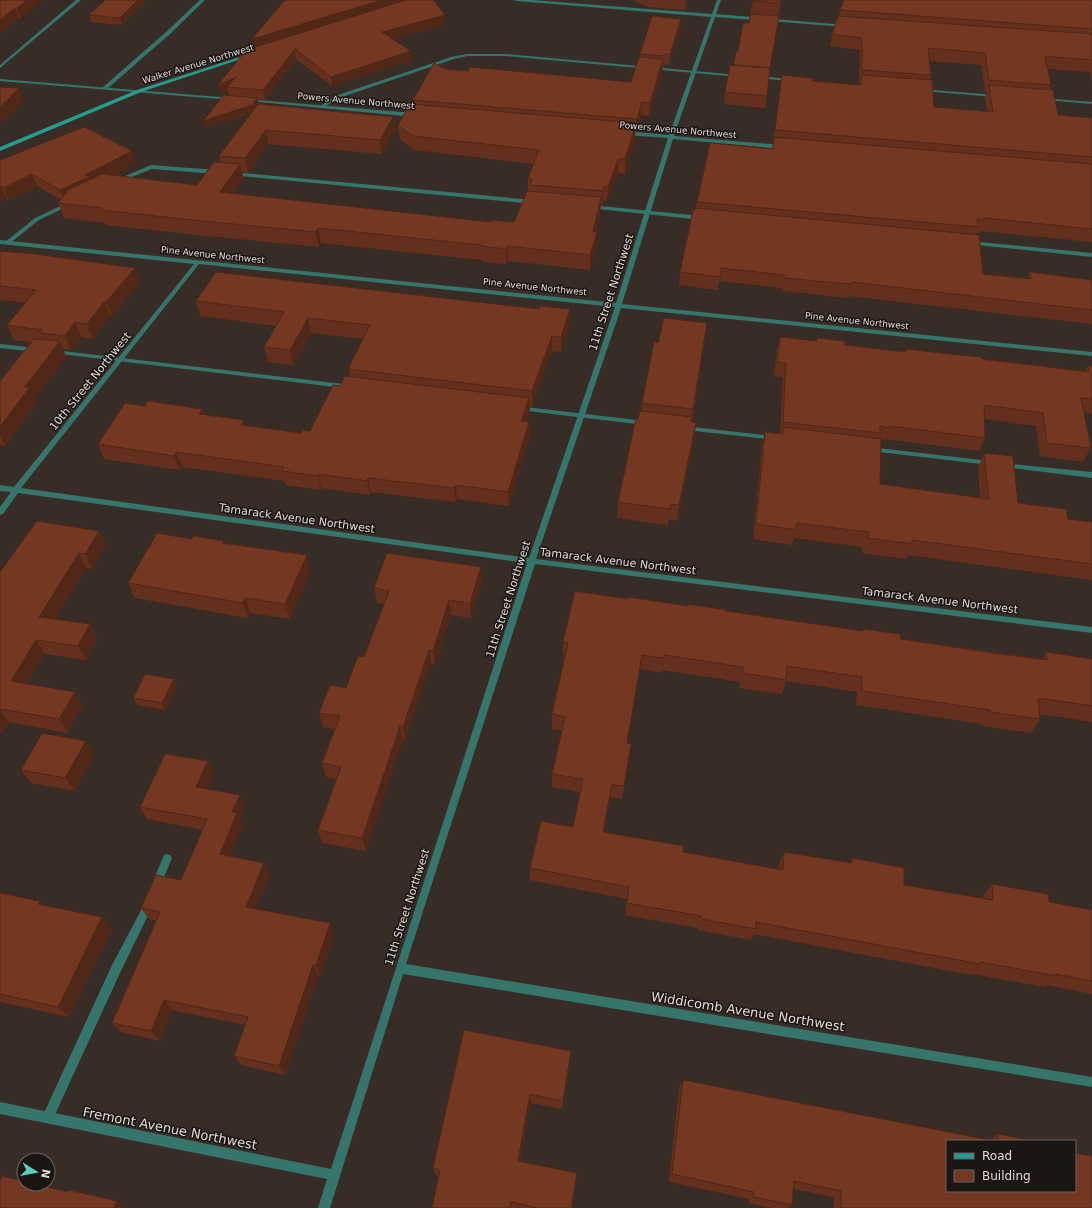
<svg xmlns="http://www.w3.org/2000/svg" width="1092" height="1208" font-family="'DejaVu Sans',sans-serif">
<rect width="100%" height="100%" fill="#382c27"/>
<g fill="none" stroke-linecap="round" stroke-linejoin="round">
<path fill="#35756c" fill-rule="evenodd" d="M200 0H205L170 34 107 89H103V87L166 32Z
M467 54H506L739 75 741 76 739 77 506 56H467L454 59 339 98 323 108 319 107 335 96 451 57Z
M756 76 790 79 792 80 790 81 758 78H756Z
M920 89 996 95 998 96 996 97 922 91H920Z
M1043 98 1092 102V104L1045 100 1043 99Z
M151 165 216 170 219 172 216 174 152 169 119 182 114 181Z
M232 172 533 200 536 202 533 204 230 175V173Z
M67 203 72 204 39 220 9 244 4 243 35 218Z
M590 205 702 216 705 218 702 220 588 208V206Z
M969 241 1092 253V257L967 244V242Z
M0 344 37 348 40 350 37 352 0 348Z
M54 350 343 384 346 386 343 388 52 353V351Z
M517 406 645 421 648 423 645 425 519 410 516 408Z
M684 426 774 436 777 438 774 440 686 430H684L683 428Z
M869 447 990 461 994 463 990 465 871 451 867 449Z
M1001 463 1092 472V478L1004 467 1000 465Z
M167 854 170 855 172 858 159 889 156 891 153 889 151 886 164 855Z
M149 899 152 901 154 904 152 907 120 973 52 1121 48 1123 44 1121 42 1117 44 1113 112 965 146 901Z"/>
<path fill="#35756c" fill-rule="evenodd" d="M76 0H81L0 68V65Z
M514 0H533L712 14 717 0H721L716 14 846 25 848 26 846 27 715 17 674 136 782 145 785 147 782 149 673 139 622 304 1092 352V356L621 308 536 559 1092 627V633L535 564 406 964 1092 1077V1087L403 974 330 1208H318L327 1179 0 1114V1102L331 1169 527 563 18 493 3 514 0 515V507L11 492 0 491V485L14 487 194 264 0 244V240L616 303 668 138 625 135 622 133 625 131 669 135 711 17 516 1ZM199 264 615 307 529 558 21 488Z
M0 79 232 98 234 99 232 100 0 81Z
M246 99 414 113 417 115 414 117 248 101H246Z"/>
<path fill="#269c8e" fill-rule="evenodd" d="M246 55 250 56 141 92 0 151V147L137 90Z"/>
</g>
<path fill="#64301d" fill-rule="evenodd" d="M0 0H42L21 18H18L0 33Z
M105 0H147L122 25 91 22 89 15Z
M633 0H688L685 10 647 7Z
M753 0H781L770 68 765 108 724 104 725 92 733 66 736 51H738L749 23Z
M1092 0V81L1090 72 1048 69 1051 85 1050 90 1058 115 1092 118V242L980 231 979 233H976V234L983 274 1028 278 1030 272 1092 280V324L848 296 847 298 782 291V288L719 281 718 290 679 285 680 272 696 208 697 202 772 149 782 75 812 81 859 85 860 82H859L860 50 830 46 832 34 839 16 840 10ZM930 61 981 65 985 92H987L985 97 987 112 934 107 930 80 931 75Z
M445 15V25L392 39 411 51 412 60 332 86 296 59 265 100 258 99 259 104 395 131 382 154 268 144 248 173 242 172 244 179 233 194 491 222H514L528 191V178L534 164 414 150 400 139 398 125 413 105V100L445 69 468 71 631 82 640 57V54L681 19 680 29 669 65 664 64V67H663L662 72 649 116 641 115 636 132H635V138L625 174 618 173 607 201 603 200 602 206H601L600 213 596 232V248L590 270 508 261 506 264 482 262V260L321 243 319 247 206 236 106 225 105 223 64 218 58 203 61 200 37 186 9 200 7 199 0 201V160L136 163 112 176 197 185 221 162 219 156 252 113 205 128 203 121 229 95 228 91 220 94 246 50Z
M0 251 135 268 140 282 112 317 110 316 93 339 81 337 71 350 63 349 66 357 35 398 37 403 6 446 0 445V381L31 342 14 340 7 325 26 303 0 300Z
M196 301 570 309 569 324 561 352 552 351 532 406H530V413L527 421 529 422 530 436 509 506 457 499 456 502 371 492 370 495 322 488 321 490 286 485 285 481 182 467 180 470 104 459 98 444 145 406 202 409 204 414 246 426 301 433 310 431 340 386 350 377 348 369 363 339 311 333 293 365 268 362 264 347 276 326 200 316Z
M780 337 816 341 817 338 845 345 905 352 906 349 982 359 1085 371 1088 366H1092V414L1084 412 1091 448 1083 462 1040 456 1036 426 984 419 985 438 979 451 886 439 885 441 881 440 880 484 980 498 978 468 984 453 1018 503 1068 519 1092 522V580L908 555 906 559 862 553V547L794 538 792 545 753 539 762 447 765 432 780 434 783 377 774 376 777 350Z
M705 339 692 422 694 438 677 521 669 519 668 525 617 518 618 502 638 419 641 411 642 403 658 343Z
M99 531 106 545 92 569 86 568 55 619 90 624 97 639 86 660 45 654 27 684 83 706 68 733 9 722 3 733 0 732V572Z
M192 539 224 541 225 543 307 555 311 570 290 619 250 613 248 618 135 598 128 583Z
M482 582 471 618 451 615 435 665 431 664 405 741 403 740 366 851 322 843 318 830 336 779 326 777 322 763 335 729 323 727 319 713 346 688 364 657 384 604 377 603 374 588Z
M628 599 726 611 862 631 863 629 901 639 1042 659 1046 652 1092 659V722L1039 714 1040 719 1031 733 982 726 981 724 856 705 857 692 786 681 782 694 739 688 740 682 662 670 661 673 640 669 627 743 629 757 622 799 610 797 604 832 683 852 778 869 779 864 784 852 850 863 852 858 904 885 983 899V896L992 884 1049 902 1092 910V994L1047 985 1045 987 972 974 971 975 754 934 751 940 698 930V928L625 915 627 899 530 880V868L573 827 580 792 552 787V774L562 730 552 729V714L565 657H563V642Z
M174 679 177 686 165 710 137 705 133 698Z
M86 741 94 755 75 791 31 783 21 770Z
M208 761 214 774 208 789 245 807 240 820 243 825 230 856 264 863 270 875 256 909 334 934 320 976 318 975 285 1075 241 1065 234 1056 245 1025 172 1010 160 1041 121 1032 112 1023 157 921 149 919 141 908 181 880 203 830 147 819 140 807Z
M0 894 43 905 102 917 112 929 69 1017 0 1002Z
M570 1061 562 1109 531 1103 520 1161 576 1180 572 1208H432L439 1176H436L433 1168Z
M683 1080 990 1140 998 1134 1033 1141H947L1092 1208H834V1197L793 1189 792 1205 789 1208H770L749 1203V1199L669 1182 679 1089Z"/>
<path fill="#512718" d="M27 0H42L21 18 17 8Z
M138 0H147L122 25 120 18Z
M382 0H422L255 52 252 39Z
M686 0H688L685 10Z
M15 8 18 18 0 33V20Z
M445 15V25L383 42 382 32Z
M681 19 680 29 669 65 670 54Z
M295 49 296 59 265 100 263 90Z
M411 51 412 60 332 86 331 77Z
M663 59 662 72 649 116 650 103Z
M236 77 227 87 228 91 220 94 218 85Z
M19 88 24 101 1 124 0 120V107Z
M257 98 259 105 253 112 205 128 203 121Z
M642 102 641 115 636 132 637 119Z
M393 117 395 131 382 154 380 140Z
M636 123 635 138 625 174V159Z
M266 130 268 144 248 173 245 158Z
M132 151 136 163 94 185 67 192 66 191 69 200 65 202 60 190 85 175Z
M618 159V173L607 201 608 187Z
M240 164 244 179 223 208 220 192Z
M32 174 37 186 9 200 4 188Z
M1 186 7 199 0 201V187Z
M604 186 603 200 602 206 603 191Z
M601 197 600 213 592 247 593 232Z
M318 228 321 243 319 247 316 232Z
M597 232 596 248 590 270V255Z
M507 246 508 261 506 264V249Z
M135 268 140 282 112 317 106 302Z
M104 302 110 316 93 339 87 324Z
M570 309 569 324 561 352V337Z
M308 318 311 333 293 365 290 350Z
M75 322 81 337 71 350 65 336Z
M707 323 705 339 691 425 693 409Z
M552 336V351L532 406V391Z
M60 341 66 357 35 398 37 403 6 446 0 435V427L25 387Z
M529 398 530 413 522 435 521 421Z
M202 409 207 423 199 414Z
M244 420 248 434 241 425Z
M529 422 530 436 509 506 508 492Z
M696 423 694 438 677 521 679 505Z
M176 452 182 467 180 470 174 456Z
M318 474 322 488 321 490 318 476Z
M368 478 371 492 370 495 367 481Z
M456 485 457 499 456 502 454 488Z
M99 531 106 545 92 569 85 554Z
M79 553 86 568 47 631 39 617Z
M307 555 311 570 290 619 285 604Z
M481 567 482 582 471 618 470 603Z
M245 598 250 613 248 618 243 603Z
M449 600 451 615 435 665 433 651Z
M90 624 97 639 86 660 78 646Z
M36 640 45 654 20 695 11 681Z
M429 650 431 664 405 741 403 727Z
M642 655 640 669 625 757 627 743Z
M174 679 177 686 165 710 162 703Z
M75 692 83 706 68 733 59 719Z
M0 710 9 722 3 733 0 729Z
M400 726 403 740 366 851 362 838 384 774Z
M86 741 94 755 75 791 65 778Z
M208 761 214 774 203 800 196 787Z
M612 784 610 797 602 845 603 832Z
M240 795 245 807 240 820 243 825 226 866 220 854 232 812Z
M264 863 270 875 252 918 246 907Z
M40 901 51 913 38 904Z
M102 917 112 929 69 1017 58 1007Z
M330 923 334 934 320 976 316 965Z
M313 965 318 975 285 1075 279 1066Z
M164 1000 172 1010 160 1041 151 1031Z
M571 1051 570 1061 562 1109 563 1101Z
M530 1094 531 1103 518 1168V1161Z
M117 1201 127 1208H114Z"/>
<path fill="#743822" stroke="#512718" d="M0 0H27L17 8H15L0 20Z
M105 0H138L120 18 89 15Z
M287 0H382L252 39 284 1Z
M406 0H434L445 15 382 32 411 51 331 77 295 49 263 90 227 87 236 77 218 85 246 50Z
M753 0H781V3L753 1Z
M844 0H1092V29L840 10Z
M751 14 779 16 770 68 734 65 736 51H738L743 23H749Z
M652 16 681 19 670 54H665L664 56 640 54Z
M838 16 1092 34V60L1045 56 1051 85 989 80 985 53 928 48 931 75 862 70V38L832 34Z
M639 57 663 59 650 103 642 102 637 119 413 100 434 63 445 69 468 71 470 67 631 82Z
M730 65 770 68 767 96 725 92Z
M782 75 813 78 812 81 861 85 862 75 932 80 934 107 993 112 989 85 1053 90 1058 115 1092 118V157L775 130Z
M0 87 19 88 0 107Z
M224 95 257 98 252 105 203 121Z
M258 104 393 117 380 140 266 130 245 158 219 156Z
M410 104 636 123 625 159H618L608 187 604 186 603 191 530 185 532 179 528 178 539 150 413 136 398 125Z
M84 127 132 151 85 175 91 176 60 190 32 174 4 188 1 186 0 187V160Z
M774 137 1092 164V229L984 218V220L977 219 978 227 697 202 710 143 773 149Z
M214 162 240 164 220 192 491 222 492 220 514 222 527 191 601 197 593 232H597L590 255 507 246 506 249 481 246V245L318 228 316 232 202 221 101 210 102 208 58 203 67 192 66 191 102 174 197 185Z
M695 208 979 235 983 274 1031 279 1030 272 1092 280V310L851 282 850 284 784 278V275L721 268 720 277 680 272 693 210H695Z
M0 251 36 254 135 268 106 302H104L87 324 75 322 65 336 40 333 42 330 7 325 36 290 0 286Z
M216 272 539 309 540 306 570 309 561 337 552 336 532 391 348 369 370 325 308 318 290 350 264 347 284 312 196 301Z
M664 318 707 323 693 409 642 403 654 342 658 343Z
M780 337 817 341V338L845 341V345L906 352V349L950 354 982 357V359L1089 372 1088 366H1092V399L1081 398 1091 448 1047 443 1043 413 984 405 985 438 890 426V428L880 426V433L783 422 786 363 777 362Z
M34 339 60 341 25 387H30L0 427V381Z
M345 376 529 398 521 421 529 422 508 492 456 485 454 488 368 478 367 481 318 474V476L282 471 284 467 176 452 174 456 98 444 125 403 145 406 148 401 202 409 199 414 244 420 241 425 301 433 303 430 310 431 333 385 340 386Z
M640 411 692 417 691 422 696 423 679 505 671 504 670 509 618 502 636 418 638 419Z
M783 427 881 439 880 484 989 499 984 453 1013 456 1018 503 1066 509 1068 519 1092 522V564L912 540V544L868 538V532L796 523V530L756 524 765 432 783 434Z
M37 521 99 531 85 554 79 553 39 617 90 624 78 646 36 640 11 681 75 692 59 719 0 709V572Z
M157 533 192 539 193 536 224 541 223 543 307 555 285 604 245 598 243 603 128 583Z
M387 553 481 567 470 603 449 600 433 651 429 650 403 727 400 726 384 774 362 838 318 830 341 767 322 763 340 716 319 713 330 685 346 688 358 656 364 657 389 591 374 588Z
M575 591 628 599V597L688 606V604L726 610V611L863 631V629L900 634 901 639 985 652 1047 660 1046 652 1092 659V706L1038 698 1040 719 990 712V710L862 691V677L787 666 786 680 743 673V667L664 655 663 658 642 655 627 743 631 744 624 786 612 784 603 832 684 846 683 852 783 870 784 852 852 863V858L904 868V885L993 900 992 884 1048 894 1049 902 1092 910V981L1056 974 1057 976 980 962V964L756 922V929L701 919V916L627 903 629 887 530 868 541 821 573 827 583 779 552 774 565 717 552 714 568 643 563 642Z
M145 674 174 679 162 703 133 698Z
M42 733 86 741 65 778 21 770Z
M165 754 208 761 196 787 240 795 232 812 237 813 220 854 264 863 246 907 330 923 316 965H313L279 1066 234 1056 248 1017 164 1000 151 1031 112 1023 160 912 141 908 156 875 181 880 207 819 140 807Z
M0 893 40 901 38 904 102 917 58 1007 0 994Z
M464 1030 571 1051 563 1101 530 1094 518 1161 577 1173 571 1208H538L511 1202 510 1208H432L440 1170 433 1168Z
M683 1080 995 1141H947V1191H1075V1153L1092 1156V1208H841V1191L794 1181 792 1205 754 1197V1192L672 1174Z
M998 1134 1033 1141H998Z
M2 1176 24 1181V1184H35L68 1192 69 1190 117 1201 114 1208H0V1179H1Z"/>
<g text-anchor="middle" stroke-width="3" stroke-linejoin="round" paint-order="stroke">
<g font-size="9" fill="#e2d9d6" stroke="#1b1513">
<text transform="translate(198 64) rotate(-17)" y="3">Walker Avenue Northwest</text>
<text transform="translate(356 101) rotate(5)" y="3">Powers Avenue Northwest</text>
<text transform="translate(678 130) rotate(5)" y="3">Powers Avenue Northwest</text>
<text transform="translate(213 255) rotate(6)" y="3">Pine Avenue Northwest</text>
<text transform="translate(535 287) rotate(6)" y="3">Pine Avenue Northwest</text>
<text transform="translate(857 321) rotate(6)" y="3">Pine Avenue Northwest</text>
</g>
<g font-size="11" fill="#e2d9d6" stroke="#1b1513">
<text transform="translate(611 292) rotate(-72)" y="4">11th Street Northwest</text>
<text transform="translate(90 381) rotate(-51)" y="4">10th Street Northwest</text>
<text transform="translate(297 518) rotate(8)" y="4">Tamarack Avenue Northwest</text>
<text transform="translate(618 561) rotate(7)" y="4">Tamarack Avenue Northwest</text>
<text transform="translate(508 599) rotate(-72)" y="4">11th Street Northwest</text>
<text transform="translate(940 600) rotate(7)" y="4">Tamarack Avenue Northwest</text>
<text transform="translate(407 907) rotate(-72)" y="4">11th Street Northwest</text>
</g>
<g font-size="13" fill="#e2d9d6" stroke="#1b1513">
<text transform="translate(748 1011) rotate(9)" y="5">Widdicomb Avenue Northwest</text>
<text transform="translate(170 1128) rotate(11)" y="5">Fremont Avenue Northwest</text>
</g>
</g>
<rect x="946" y="1140" width="130" height="52" fill="#1b1513" stroke="#6b6361"/>
<rect x="954" y="1153" width="20" height="6" fill="#269c8e" stroke="#6b6361"/>
<text x="982" y="1160" font-size="12" fill="#e2d9d6">Road</text>
<rect x="954" y="1170" width="20" height="12" fill="#743822" stroke="#6b6361"/>
<text x="982" y="1180" font-size="12" fill="#e2d9d6">Building</text>
<g transform="translate(36 1172) rotate(101)"><circle r="19" fill="#1b1513" stroke="#6b6361"/>
<path d="M0-3L7 15L0 10L-7 15Z" fill="#5acebd"/>
<text y="-6" font-size="11" font-weight="bold" text-anchor="middle" fill="#e2d9d6">N</text>
</g>
</svg>
